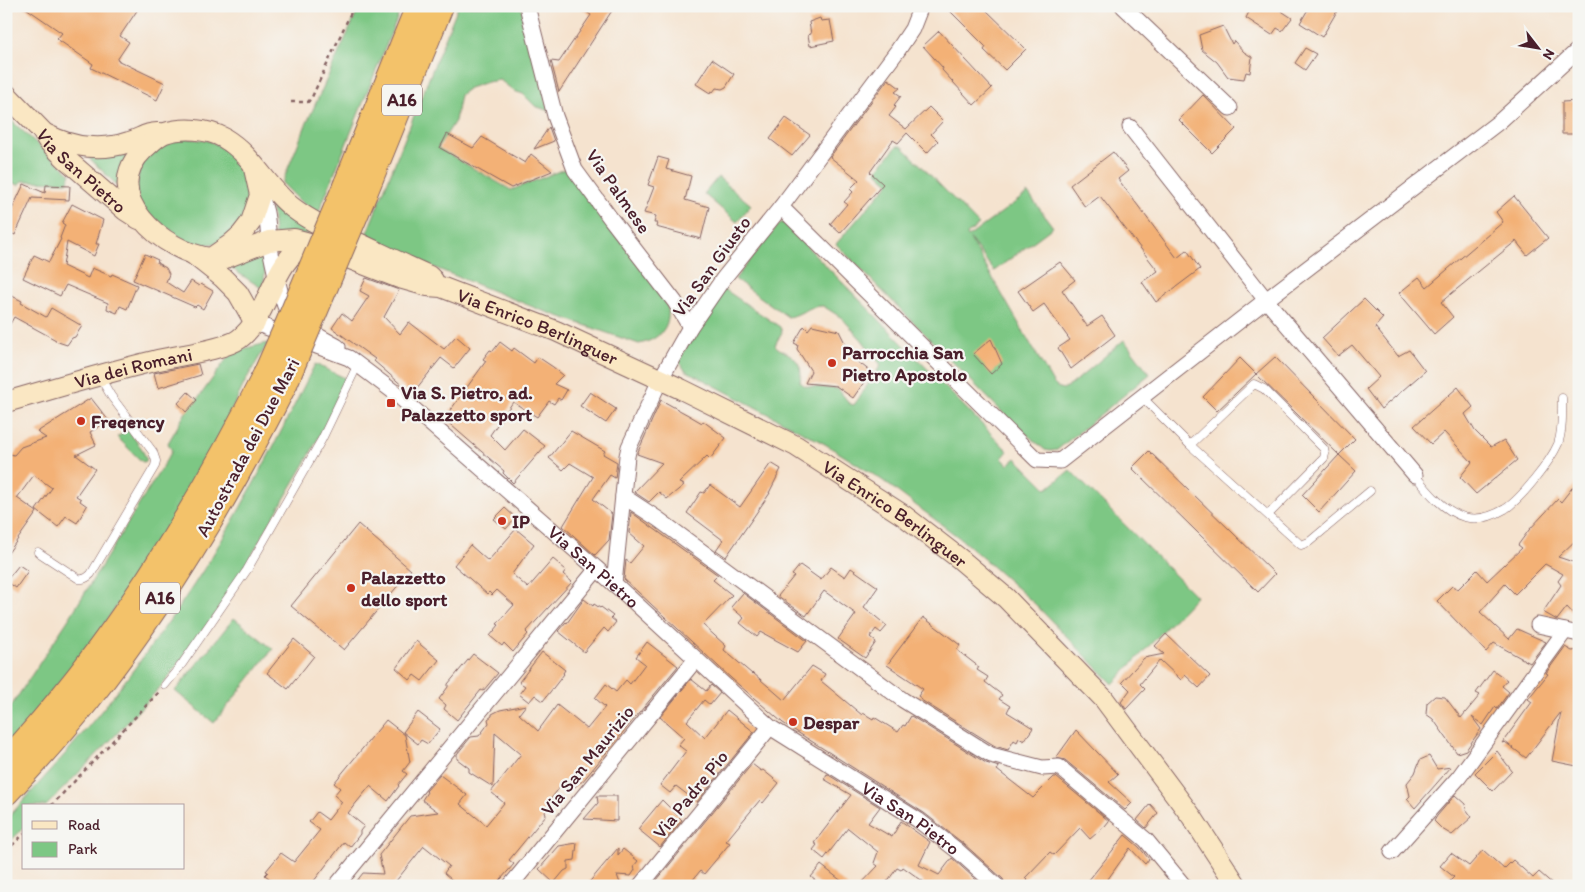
<svg xmlns="http://www.w3.org/2000/svg" width="1585" height="892" font-family="Itim,sans-serif">
<rect width="100%" height="100%" fill="#f6f6f2"/>
<filter id="ink" filterUnits="userSpaceOnUse"><feTurbulence type="fractalNoise" baseFrequency=".02" numOctaves="2"/><feDisplacementMap in="SourceGraphic" scale="10" xChannelSelector="R" yChannelSelector="G"/><feConvolveMatrix kernelMatrix="1 2 1 2 8 2 1 2 1" color-interpolation-filters="sRGB"/></filter>
<filter id="wash" filterUnits="userSpaceOnUse"><feTurbulence type="fractalNoise" baseFrequency=".0096" numOctaves="4" result="noise"/><feDisplacementMap in="SourceGraphic" scale="20" xChannelSelector="R" yChannelSelector="G"/><feGaussianBlur stdDeviation="1.12" result="paint"/><feColorMatrix in="noise" values="0 0 0 0 0 0 0 0 0 0 0 0 0 0 0 0 0 1.4 0 .05"/><feComposite in="paint" operator="in"/></filter>
<g filter="url(#wash)">
<rect width="100%" height="100%" fill="#f5e3cf"/>
<path fill="#7dc784" stroke="#647358" d="M360 6H402L318 214 301 202 282 183 305 127Z
M458 6H521L549 111 535 106 523 94 514 91 500 80 487 82 469 88 460 95 455 121 438 148 511 190 567 168 664 297C675 320 664 339 639 344L538 309 403 255 366 235Z
M6 116 71 174 67 182 22 181 19 185 6 181Z
M175 137 210 141 226 150 239 165 247 178 250 194 244 222 219 243 200 245 186 241 144 211 136 196 140 159Z
M139 145 126 194 81 150Z
M897 146H902L979 225 967 234 968 237 1028 193 1053 227 994 271 970 239 1053 383 1057 387 1063 389 1071 385 1124 340 1150 374 1057 450 1051 451 1045 450 1009 419 836 244 889 183 876 171Z
M718 177 751 205 737 222 704 194Z
M271 196 320 234 274 235Z
M780 223H784L1008 451 1002 458 1008 465 1016 458 1047 489 1070 470 1196 596 1113 684 1034 603 961 539 882 480 825 444 685 370 679 362 697 324 724 289 780 327 782 332 775 345C778 349 780 349 785 352 798 358 803 368 800 382L805 386 838 389 850 404 854 405 881 365 862 340 842 318 823 306C807 306 802 315 788 317L735 279Z
M264 249 265 272 263 289 226 265Z
M268 343 247 378 196 484 160 543 91 643 6 748V714L70 617 172 451 168 443 186 412 197 400 228 357 238 350Z
M315 364 345 378 327 421 307 460 222 605 164 683 110 741 46 806H24V828L6 845V820C28 795 51 771 72 746 108 704 142 660 174 614 229 536 272 450 315 364Z
M128 430 142 449 147 461 143 462 140 460 117 437Z
M234 618 273 649 214 723 175 691Z"/>
<g id="blocks">
<path fill="#f3b176" d="M23 6H140L120 36 129 42 117 60 165 83 157 100 91 68 93 64 57 39 62 33Z
M578 6H615L559 92 551 61 559 62 591 15Z
M945 6H982L1026 49 1005 70 984 50 986 47Z
M1252 6H1274L1292 18 1282 31 1277 28 1272 35 1246 18Z
M1310 6H1340L1322 37 1300 23Z
M820 18 821 21 830 20 834 41 810 46 808 35 811 34 809 22Z
M1223 26 1232 44 1234 41 1244 52 1252 57 1250 73 1246 72 1244 79 1228 77 1217 62 1202 50 1199 35Z
M939 31 992 88 974 105 942 70 943 68 923 46Z
M1305 48 1316 54 1305 70 1295 63Z
M712 59 734 74 726 87 722 89 716 88 713 92 711 91 710 93 696 84Z
M888 79 900 88 895 92 901 96 894 105 896 107 889 116 906 129 929 107 943 121 931 134 938 141 927 153 907 133 898 143 893 140 870 172 883 184 840 233 830 224 847 204 844 202 853 192 850 189 859 180 830 157Z
M1203 95 1236 129 1212 153 1179 120Z
M1579 101V134H1562V102Z
M786 118 810 135 792 156 770 139Z
M549 127 554 141 534 149Z
M447 134 473 148 482 137 525 163 531 154 552 171 511 188 440 148Z
M1113 152 1128 171 1118 179 1177 258 1187 250 1200 269 1156 302 1142 282 1158 271 1100 196 1085 207 1070 185Z
M658 157 669 160 666 169 691 176 685 200 709 207 701 239 656 227 657 223H654L656 216 644 213 654 187 648 185Z
M24 184 45 193 46 185 70 186 69 200 32 198 15 235 6 231V222Z
M1514 196 1548 238 1527 255 1516 241 1441 302 1453 317 1434 334 1399 293 1419 277 1427 287 1503 222 1496 212Z
M72 204 103 220 96 244H99L94 256 67 242 63 266 88 278 92 268 111 276 112 274 137 285 127 309 120 306 117 313 107 309 108 303 66 285 60 296 23 278 34 255 49 262 61 239 60 238 65 225 62 223Z
M145 254 158 260 157 263 166 268 169 274 166 282 183 293 191 281 199 286 201 284 213 291 203 309 197 305 195 307 133 280Z
M1060 262 1075 280 1062 290 1087 326 1102 316 1115 335 1071 369 1058 348 1070 340 1044 304 1033 312 1018 291Z
M366 278 399 290 384 317 400 334 409 322 444 349 456 336 470 348 454 368 441 358 412 394 374 361 375 359 332 328 342 313 352 321 369 296 360 291Z
M6 293 22 301 21 303 46 317 51 308 82 326 75 337 72 338 67 345 55 341 56 340 14 317 6 331Z
M1364 299 1383 318 1375 327 1398 356 1409 350 1425 371 1381 409 1366 389 1379 377 1352 345 1338 356 1322 338Z
M812 325 839 331 852 357 871 372 853 398 836 386 805 383 811 371 797 349 798 345 794 343 804 326 808 330Z
M991 339 1002 364 991 374 973 354Z
M500 342 512 351 514 348 534 363 538 357 553 367 563 375 554 384 567 390 561 400 558 398 554 404 549 401 537 417 513 402 490 435 505 450 523 429 545 446 513 483 503 473 504 471 444 419 486 361 483 359 490 350 493 351Z
M1275 357 1355 439 1339 455 1256 374Z
M1240 358 1256 374 1217 411 1203 397Z
M198 364 201 375 158 388 154 373Z
M1458 387 1473 407 1465 414 1475 431 1491 447 1504 440 1517 460 1476 494 1460 477 1472 462 1444 432 1431 444 1414 426Z
M188 392 197 400 186 412 178 403Z
M590 392 616 409 606 423 580 406Z
M91 398 109 421 90 432 96 445 76 455 95 469 76 496 81 499 80 501 87 506 77 523 66 516 58 527 36 510 52 488 34 475 17 498 37 512 6 556V453L14 455 21 447 46 438 37 432Z
M661 400 690 416 702 423 703 421 726 438 710 459 707 456 679 483 684 485 667 499 659 492 649 502 634 492 662 463 637 454Z
M571 431 605 451 603 454 617 462 615 478 610 475 593 499 612 514 609 540 595 555 563 526 593 477 570 463 563 470 549 458Z
M1149 451 1275 574 1258 592 1132 468Z
M1339 455 1356 471 1319 512 1302 495Z
M771 463 781 469 769 493H770L726 557 716 550 723 540 687 513 701 492 704 493 710 485 740 507Z
M1579 479V537L1558 557 1579 564V620L1567 607 1557 620 1543 612 1561 585 1558 581 1563 574 1545 564 1515 594 1505 584 1480 612 1509 639 1517 629 1546 642 1530 663 1494 643 1486 652 1437 601 1452 586 1458 589 1477 570 1487 581 1522 548 1518 545 1529 530 1558 499 1561 502Z
M505 508 516 518 506 529 494 519Z
M631 512 718 575 713 580 732 595 703 625 726 646 724 650 752 674 753 673 784 700 812 666 825 674 821 681 862 715 863 713 873 719 874 717 898 732 903 725 905 726 911 716 986 763 999 767 997 770 1033 798 1054 777H1056L1109 821 1105 826 1090 839 1080 828 1054 855 1050 852 1025 878 1033 886H1006L1003 879 964 844 924 813 783 723 732 679 624 579 626 560 630 563 644 546 629 533Z
M358 524 411 570 344 650 291 606Z
M516 529 534 544 512 574 528 588 553 559 566 570 563 574 572 582 526 632 528 634 513 652 504 643 502 646 490 636 499 625 497 624 514 605 497 590 492 595 489 592 487 594 454 565 470 545 488 561Z
M19 565 28 571 16 588 6 581Z
M800 565 821 580 831 567 845 577 851 568 878 587 864 607 887 626 881 633 876 629 870 637 876 642 865 658 838 639 856 614 824 591 806 616 778 596 794 576 792 575Z
M743 593 807 641 798 652 761 632 757 637 740 623 744 618 731 607Z
M584 599 593 606 594 604 600 608 601 607 613 616 611 618 616 622 608 632 604 628 584 652 558 631 566 622 567 623Z
M923 617 960 645 957 650 979 667 977 670 988 677 985 682 1002 695 999 699 1010 706 1007 712 1033 728 1024 741 1019 738 1017 742 1014 740 1008 750 995 746 921 700 922 699 918 696 923 689 887 665Z
M1166 634 1210 676 1199 688 1185 675 1181 680 1160 660 1140 684 1145 689 1126 709 1121 702 1130 690 1122 682 1144 658 1164 654 1155 646Z
M294 639 314 656 288 689 267 673Z
M416 641 439 660 422 681 414 675 410 680 396 668Z
M647 642 678 666 582 782H580L575 787 566 779 547 804 550 806 545 812 546 815 509 860 514 864 495 886H459L444 873 449 866 424 846 392 886H353L363 873 383 874 379 855 410 816 438 812 422 800 427 792 426 791 440 775 467 795 460 804 486 825 504 803 491 792 521 754 495 732 493 787 469 772V768L457 759V754L470 738 471 737 479 736 489 723 488 719 492 716V714L500 710 526 705 519 714 538 731 557 705 587 729 605 707 595 698 606 684 616 692 626 680 630 684 645 664 636 657Z
M1565 647 1572 651 1579 650V754L1577 766 1552 761 1561 712 1526 758 1505 742 1502 743 1532 702 1528 699 1548 674 1546 673Z
M542 652 565 670 563 673 564 674 543 701 535 695 529 702 519 694 525 686 519 682Z
M473 654 498 673 483 691 481 690 457 720 444 709 446 705 439 699 448 687V684Z
M1493 670 1507 680 1502 686 1509 692 1497 709 1495 707 1483 725 1472 717 1481 729 1466 750 1457 753 1433 719 1426 714 1427 703 1435 696 1445 697 1461 718 1480 695 1476 693Z
M691 679 706 691 711 685 720 693 710 705 704 700 687 721 705 738 727 710 754 732 697 802 676 786 670 793 660 785 686 751 678 745 684 738 660 717Z
M418 712 440 729 428 744 421 740 418 744 403 732Z
M386 720 405 735 410 762 403 771 407 774 398 785 399 786 388 801 370 786 348 813 364 826 360 831V834L350 847 344 842 310 886H279L265 875 268 872 266 871 281 853 294 862 320 830 309 822 317 812 328 820 342 802 334 795 340 788 334 783Z
M1076 730 1118 774 1109 782 1132 803 1125 810 1065 760 1056 758Z
M1497 751 1512 771 1493 791 1475 773Z
M1429 756 1437 769 1451 767 1415 808 1407 799 1410 796 1407 783 1415 773 1420 760Z
M752 764 761 771 763 770 779 783 763 803 760 800 726 841 730 843 704 874 700 871 688 886H652Z
M827 774 880 807 868 823 892 837 901 821 930 842 919 865 939 875 952 858 983 886H921L924 882 903 867 901 870 897 868 884 886H859L878 866 874 863 878 852 848 828 824 859 813 850 817 845 814 843 851 795 824 779Z
M1455 795 1465 804 1466 809 1472 817 1452 835 1442 829 1434 821 1437 816Z
M597 796H617V821L584 819 598 803Z
M662 800 682 820 660 847 638 829Z
M1150 804 1158 813 1146 828 1137 820Z
M1125 835 1139 847 1149 859 1145 864 1130 848 1103 886H1084Z
M577 843 575 860 568 861V869L564 871 554 883 539 869 559 846Z
M618 848V855L623 849 638 861 634 866 635 870 631 876 617 875 621 886H586Z
M1483 850 1504 869 1513 860 1533 878 1539 872 1555 886H1445L1454 877 1440 866 1451 853 1469 866Z
M821 865 848 886H822L811 877Z"/>
</g>
</g>
<g filter="url(#ink)">
<use href="#blocks" fill-opacity="0" stroke="#866464" stroke-width="1"/>
<g fill="none" stroke-linecap="round" stroke-linejoin="round">
<defs>
<path id="lane" d="M1142 397 1190 445 1301 545 1309 542 1370 491
M1190 445 1254 384 1264 389 1324 449 1325 454 1324 458 1268 515
M1415 475C1428 492 1444 511 1464 517 1478 521 1493 516 1505 509 1521 499 1550 462 1558 444 1563 430 1562 413 1562 398
M38 552 79 579C84 580 87 578 91 574L155 466 156 461 153 452 111 396 100 377
M165 685 182 664 247 570 322 439 358 364"/>
<g id="street">
<path d="M527 6 555 116 575 170 611 219 675 302 690 327"/>
<path d="M1123 6 1230 108"/>
<path d="M1130 127 1266 300 1415 475"/>
<path d="M260 195C268 211 267 223 269 240 271 256 282 307 291 318 299 326 326 340 338 347"/>
<path d="M781 207 1037 460 1060 461 1266 300 1500 121 1579 49"/>
<path id="s1" d="M255 323 349 358 394 392 620 589 770 727 918 820 958 851 997 886"/>
<path d="M623 496 658 519 903 700 991 755 1042 768 1059 767 1146 840 1184 886"/>
<path d="M614 584 627 456 629 447 660 380 690 327 723 279 781 207 898 50 912 29 921 6"/>
<path d="M1538 625 1579 634"/>
<path d="M1392 852 1459 777 1565 631"/>
<path d="M336 886 597 569"/>
<path d="M510 886 696 659"/>
<path d="M640 886 770 727"/>
</g>
<g id="secondary">
<path id="s2" d="M6 94 42 131 48 141 66 159 125 210 139 219"/>
<path d="M48 135C73 148 103 151 129 142 140 139 148 132 159 133"/>
<path d="M253 164 260 195 251 222 241 235 231 244 211 258C164 253 96 195 144 149 150 144 157 136 165 133 183 127 208 129 224 138 253 155 267 188 293 208 310 221 330 230 350 239 376 251 402 264 429 276L433 280"/>
<path d="M194 255 223 278 238 293 255 323"/>
<path id="s3" d="M211 258 223 259 269 241 294 239 309 243 399 278 427 286 441 287 556 331 681 389 796 446 903 515 960 559 1006 598 1104 699 1192 817 1237 886"/>
<path id="s4" d="M6 402C55 388 104 373 154 361 174 356 224 350 239 339 271 315 271 259 309 243"/>
</g>
<path id="highway" d="M347 184 419 6
M364 193 440 6
M6 763C113 648 195 515 266 375
M6 792C34 762 61 732 86 701 164 603 228 495 284 384"/>
</defs>
<use href="#lane" stroke="#866464" stroke-width="9"/>
<use href="#street" stroke="#866464" stroke-width="17"/>
<use href="#secondary" stroke="#866464" stroke-width="22"/>
<use href="#highway" stroke="#866464" stroke-width="28"/>
<path stroke="#866464" stroke-width="2.5" stroke-dasharray="4 4" stroke-linecap="butt" d="M291 102H308L312 97 354 6
M51 806 159 692
M6 851 24 834"/>
<use href="#lane" stroke="#fff" stroke-width="8"/>
<use href="#street" stroke="#fff" stroke-width="15"/>
<use href="#secondary" stroke="#fae7c3" stroke-width="20"/>
<use href="#highway" stroke="#f3c26a" stroke-width="26"/>
<defs>
<path id="highway-bridge" d="M266 375 289 323 347 184
M284 384 364 193"/>
</defs>
<use href="#highway-bridge" stroke="#866464" stroke-width="28" stroke-linecap="butt"/>
<use href="#highway-bridge" stroke="#f3c26a" stroke-width="26"/>
</g>
</g>
<g fill="#c8321e" stroke="#f6f6f2" stroke-width="2">
<circle cx="832" cy="363" r="5"/>
<rect x="386" y="398" width="10" height="10" rx="2.5"/>
<circle cx="81" cy="421" r="5"/>
<circle cx="502" cy="521" r="5"/>
<circle cx="351" cy="588" r="5"/>
<circle cx="793" cy="722" r="5"/>
</g>
<g text-anchor="middle" stroke-width="4.5" stroke-linejoin="round" paint-order="stroke">
<g fill="#f6f6f2" stroke="#7e6067" stroke-width="1">
<rect x="382" y="84.5" width="40" height="31" rx="4"/>
<rect x="140" y="582.5" width="40" height="31" rx="4"/>
</g>
<g font-size="18" font-weight="bold" fill="#4a1f2b">
<text x="402" y="106">A16</text>
<text x="160" y="604">A16</text>
</g>
<g font-size="19" fill="#4a1f2b" stroke="#f6f6f2">
<text dy="7" stroke="none"><textPath href="#s2" startOffset="108">Via San Pietro</textPath></text>
<text transform="translate(619 191) rotate(55)" y="7">Via Palmese</text>
<text transform="translate(711 266) rotate(-54)" y="7">Via San Giusto</text>
<text dy="7" stroke="none"><textPath href="#s3" startOffset="346">Via Enrico Berlinguer</textPath></text>
<text dy="7" stroke="none"><textPath href="#s4" startOffset="132">Via dei Romani</textPath></text>
<text transform="translate(247 447) rotate(-62)" y="7">Autostrada dei Due Mari</text>
<text dy="7" stroke="none"><textPath href="#s3" startOffset="751">Via Enrico Berlinguer</textPath></text>
<text dy="7" stroke="none"><textPath href="#s1" startOffset="422">Via San Pietro</textPath></text>
<text transform="translate(587 760) rotate(-51)" y="7">Via San Maurizio</text>
<text transform="translate(690 794) rotate(-51)" y="7">Via Padre Pio</text>
<text dy="7" stroke="none"><textPath href="#s1" startOffset="828">Via San Pietro</textPath></text>
</g>
<g font-size="19" font-weight="bold" fill="#4a1f2b" stroke="#f6f6f2" text-anchor="start">
<text x="842" y="359">Parrocchia San<tspan x="842" dy="22">Pietro Apostolo</tspan></text>
<text x="401" y="399">Via S. Pietro, ad.<tspan x="401" dy="22">Palazzetto sport</tspan></text>
<text x="91" y="428">Freqency</text>
<text x="512" y="528">IP</text>
<text x="361" y="584">Palazzetto<tspan x="361" dy="22">dello sport</tspan></text>
<text x="803" y="729">Despar</text>
</g>
</g>
<rect width="1585" height="892" fill="none" stroke="#f6f6f2" stroke-width="25"/>
<rect x="22" y="804" width="162" height="65" fill="#f6f6f2" stroke="#b1a0a2"/>
<rect x="32" y="821" width="25" height="8" fill="#fae7c3" stroke="#b1a0a2"/>
<text x="68" y="830" font-size="15" fill="#4a1f2b">Road</text>
<rect x="32" y="842" width="25" height="15" fill="#7dc784" stroke="#b1a0a2"/>
<text x="68" y="854" font-size="15" fill="#4a1f2b">Park</text>
<g transform="translate(1538 48) rotate(121)" stroke="#f6f6f2" stroke-width="4" paint-order="stroke">
<path d="M0-4L9 19L0 12L-9 19Z" fill="#4a1f2b"/>
<text y="-8" font-size="14" font-weight="bold" text-anchor="middle" fill="#4a1f2b">N</text>
</g>
</svg>
